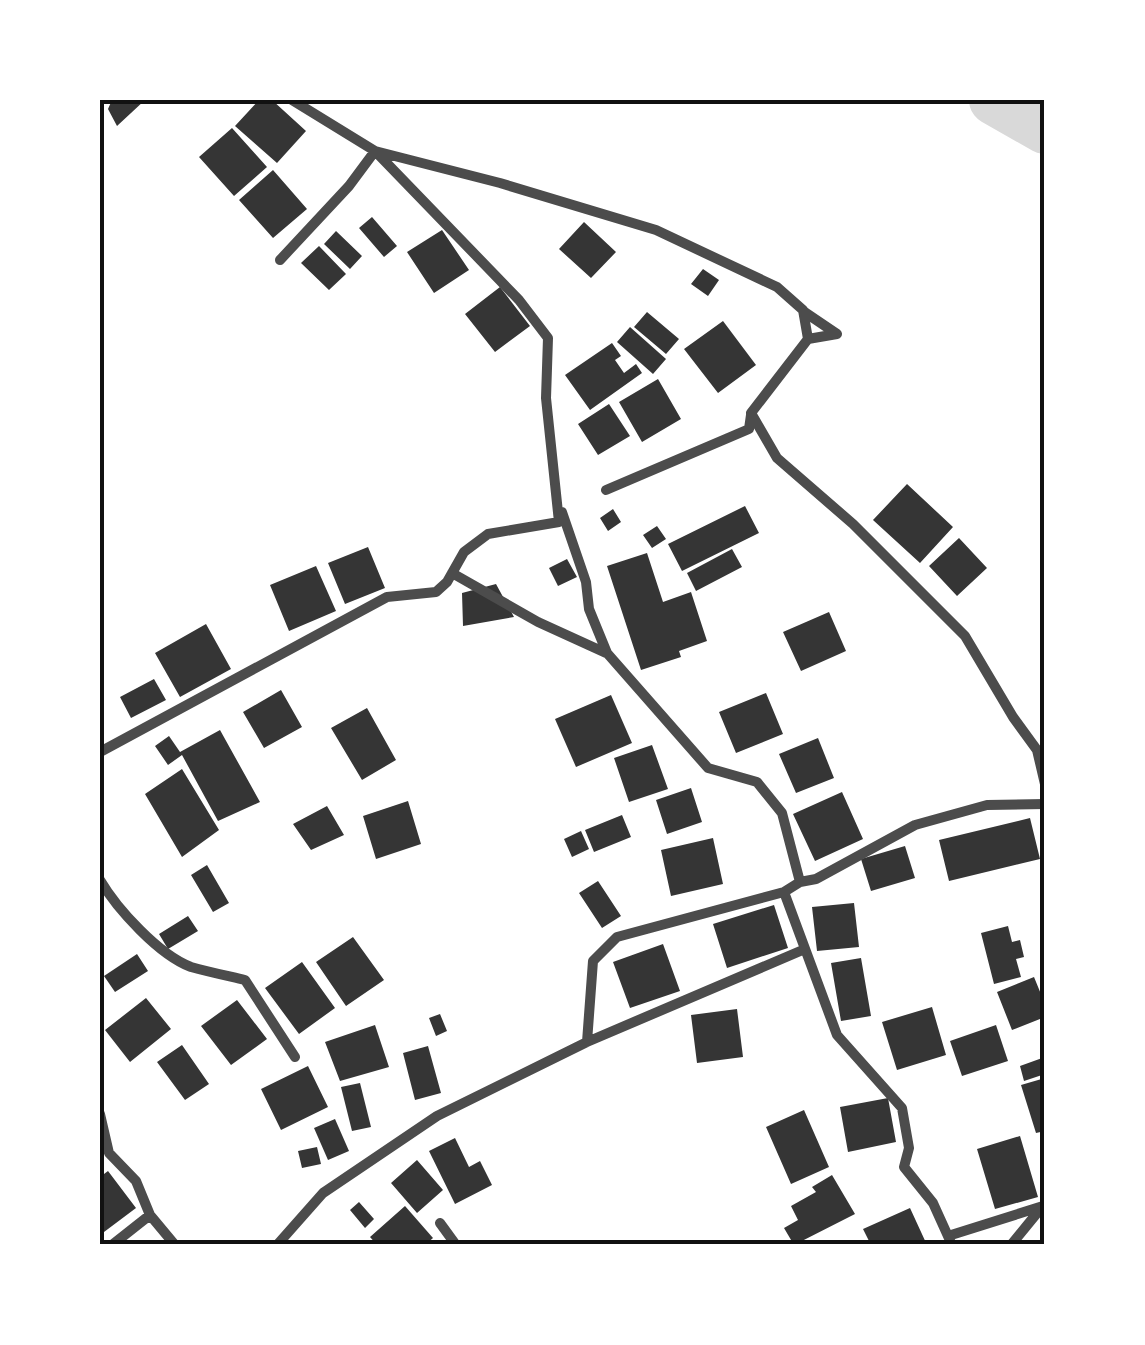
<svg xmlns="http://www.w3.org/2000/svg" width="1145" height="1345" font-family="'PT Sans Narrow',sans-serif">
<rect width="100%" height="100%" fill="#fff"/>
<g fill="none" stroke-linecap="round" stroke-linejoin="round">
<path stroke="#d9d9d9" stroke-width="50" d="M994 100 1045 129"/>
</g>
<path fill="#353535" d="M112 100H145L117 126 108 109Z
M259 100H272L306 131 277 163 235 126Z
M232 128 267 167 234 196 199 157Z
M273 170 307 209 273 238 239 200Z
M372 217 397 246 384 257 359 228Z
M584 222 616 252 591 278 559 249Z
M442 230 469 270 434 293 407 252Z
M336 231 362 256 350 269 324 244Z
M319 246 346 274 329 290 301 263Z
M703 269 719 280 708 296 691 284Z
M500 287 530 326 495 352 465 314Z
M647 312 679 339 666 354 634 327Z
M723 321 756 365 718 393 684 349Z
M630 327 666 359 653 374 617 342Z
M612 343 621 356 615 360 624 373 636 364 642 373 590 410 565 375Z
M658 379 681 419 642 442 619 402Z
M609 404 630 436 598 455 578 424Z
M907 484 953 527 920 563 873 520Z
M745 506 759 533 682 571 668 544Z
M613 509 621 522 608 531 600 518Z
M657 526 666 539 652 548 643 535Z
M959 538 987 568 957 596 929 566Z
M368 547 385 588 345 604 328 563Z
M732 549 742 567 696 591 687 573Z
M647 553 663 602 691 592 707 641 679 651 681 657 641 670 607 566Z
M567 559 577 577 558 586 549 568Z
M316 566 336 611 289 631 270 585Z
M496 584 514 617 463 626 462 593Z
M829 612 846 651 801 671 783 632Z
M206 624 231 669 180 697 155 653Z
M154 679 166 700 131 718 120 697Z
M281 690 302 727 264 748 243 712Z
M766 693 783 734 736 753 719 712Z
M611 695 632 743 576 767 555 719Z
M367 708 396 760 362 780 331 728Z
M220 730 260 802 218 821 182 755 168 765 155 746 169 736 180 752Z
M818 738 834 778 796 793 779 754Z
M652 745 668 789 629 802 614 758Z
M182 769 219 830 182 857 145 794Z
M691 788 702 822 667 834 656 800Z
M842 792 863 839 815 861 793 814Z
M408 801 421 844 376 859 363 816Z
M327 806 344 835 311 850 293 824Z
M622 815 631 837 594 852 585 830Z
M1030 818 1040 859 949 881 939 840Z
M581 831 589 849 572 857 564 839Z
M713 838 723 884 671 896 661 850Z
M905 846 915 878 871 891 861 859Z
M207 865 229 903 213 912 191 875Z
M598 881 621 916 602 928 579 893Z
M854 903 859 947 817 951 812 907Z
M774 905 788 948 727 968 713 924Z
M188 916 198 931 168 949 159 934Z
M1008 926 1012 942 1020 940 1024 957 1016 959 1021 977 994 984 981 933Z
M353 937 384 980 346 1006 316 962Z
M663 944 680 991 630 1008 613 962Z
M137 954 148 971 115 992 104 976Z
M861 958 871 1016 841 1021 831 963Z
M302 962 335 1008 299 1034 265 988Z
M1034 977 1045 1004V1017L1012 1030 997 992Z
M146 998 171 1029 130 1062 105 1030Z
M237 1000 267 1039 231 1065 201 1026Z
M932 1007 946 1055 897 1070 882 1022Z
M737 1009 743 1057 697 1063 691 1015Z
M440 1014 447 1031 436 1036 429 1018Z
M375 1025 389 1067 340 1081 325 1042Z
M996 1025 1008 1061 962 1076 950 1041Z
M182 1045 209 1084 185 1100 157 1062Z
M428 1046 441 1093 415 1100 403 1053Z
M1045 1057V1074L1024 1081 1020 1066Z
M308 1066 328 1107 281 1130 261 1089Z
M1045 1078V1131L1036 1133 1021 1085Z
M360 1083 371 1127 352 1131 341 1087Z
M888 1098 896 1142 848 1152 840 1107Z
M804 1110 829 1167 791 1184 766 1127Z
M335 1119 349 1151 328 1160 314 1128Z
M1020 1136 1038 1197 995 1209 977 1149Z
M455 1138 469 1167 480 1161 492 1185 455 1204 429 1151Z
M317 1147 321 1164 302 1168 298 1151Z
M417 1160 443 1190 417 1213 391 1183Z
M108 1171 136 1208 100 1235V1177Z
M832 1175 855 1214 794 1245 784 1228 798 1220 791 1206 816 1192 812 1187Z
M359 1202 374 1219 365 1228 350 1210Z
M405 1206 433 1238 425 1245H377L370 1237Z
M910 1208 927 1245H871L863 1229Z"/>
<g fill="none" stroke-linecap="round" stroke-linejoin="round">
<path stroke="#4c4c4c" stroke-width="10" d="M292 100 375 151 500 183 656 230 777 287 803 310 808 339 751 413 777 458 853 524 965 636 1013 717 1037 750 1045 784
M803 311 837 334 808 339
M606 490 749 429 751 415
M562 512 586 582 589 609 607 653 708 768 757 782 782 813 800 882
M452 573 538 622 606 653
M100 752 387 597 436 592 447 582 464 552 488 534 559 522 546 398 548 338 519 300 375 151 349 186 280 260
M100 880C117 909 159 955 191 967 209 972 228 976 245 980L295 1057
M784 892 837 1035 902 1108 909 1148 904 1167 933 1203 952 1245
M587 1042 593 961 617 937 784 892 800 882 816 879 915 825 987 805 1045 804
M100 1114 109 1153 136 1181 150 1215
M440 1223 456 1245
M948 1236 1043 1206
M112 1245 150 1215 175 1245
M277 1245 323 1193 437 1116 587 1042 805 949
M1011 1245 1042 1207"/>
</g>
<rect width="1145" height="1345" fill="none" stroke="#ffffff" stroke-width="205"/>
<rect x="102" y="102" width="940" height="1140" fill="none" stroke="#111" stroke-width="4"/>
</svg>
